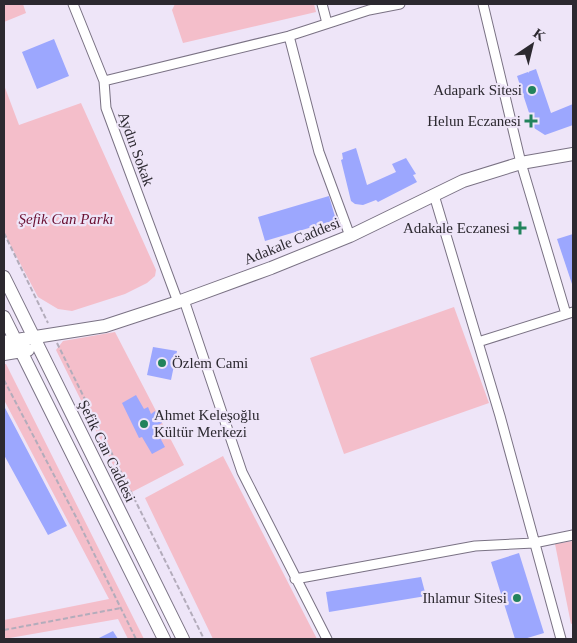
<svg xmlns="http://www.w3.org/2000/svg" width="577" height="643" font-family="Georgia,serif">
<rect width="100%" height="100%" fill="#eee5f8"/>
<path fill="#f4beca" d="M4 4H23L26 13 4 22Z
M175 4H314L316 12 183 43 172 10Z
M4 85 19 125 81 103 156 270 155 276 147 283 125 294 72 311 58 309 38 297 4 233Z
M454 307 489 403 344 454 310 358Z
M115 332 184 465 130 493 125 489 56 350 63 341Z
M4 364H6L144 639H128L118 619 4 639V620L109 599 4 400Z
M223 456 317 639H213L145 498Z
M573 541V623L571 624 555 544Z"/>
<path fill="#9ca7fe" d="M54 39 69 76 37 89 22 52Z
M536 69 551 113 573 104V125L545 135 534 128 517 76Z
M356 148 367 185 396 172 392 164 406 158 416 174 413 175 417 182 378 202 376 200 363 205 355 204 351 201 341 160 343 159 342 153Z
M329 196 336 220 265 241 258 217Z
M573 234V284H572L557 239Z
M153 347 177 351 171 380 147 375Z
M136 395 144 409 148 407 151 414 155 411 162 423 158 425 161 430 157 432 165 447 152 454 142 437 139 438 122 403Z
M4 406 67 526 48 535 4 455Z
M519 553 544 633 524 639H515L491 562Z
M421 577 426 596 329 612 326 592Z
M113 631 118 639H97Z"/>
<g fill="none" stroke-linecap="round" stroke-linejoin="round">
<defs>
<path id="street" d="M73 4 104 81 106 108 178 302
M322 4 327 23
M483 4 521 163 566 314
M289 36 319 152 350 236
M104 81 289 36 369 10 400 4
M434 195 500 416 561 639
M184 300 242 472 327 639
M478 342 573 312
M295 579 475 546 534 543 573 535"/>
<path id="secondary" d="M4 277 183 639
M4 317 164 639
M4 342 105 326 178 302 271 268 350 236 463 181 521 163 573 154
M4 354 28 350"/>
</defs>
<use href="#street" stroke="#7a7284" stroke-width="11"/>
<use href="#secondary" stroke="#7a7284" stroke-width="14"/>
<path stroke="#b3acbb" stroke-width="2" stroke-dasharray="5 2.5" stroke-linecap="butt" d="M4 233 48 323
M57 343 204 639
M4 380 76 517 136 639
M4 630 121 608"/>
<use href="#street" stroke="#fff" stroke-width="9"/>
<use href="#secondary" stroke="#fff" stroke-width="12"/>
</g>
<g fill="#22835c" stroke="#eee5f8" stroke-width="2">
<circle cx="532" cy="90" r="5"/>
<path d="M528.5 113.5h5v5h5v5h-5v5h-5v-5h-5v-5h5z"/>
<path d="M517.5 220.5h5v5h5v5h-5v5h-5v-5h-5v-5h5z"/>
<circle cx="162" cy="363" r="5"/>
<circle cx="144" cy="424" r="5"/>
<circle cx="517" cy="598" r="5"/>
</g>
<g text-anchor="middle" stroke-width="4.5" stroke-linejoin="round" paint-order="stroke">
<g font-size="15" fill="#2c2930" stroke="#eee5f8" text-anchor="end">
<text x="522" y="95">Adapark Sitesi</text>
<text x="521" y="126">Helun Eczanesi</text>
<text x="510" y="233">Adakale Eczanesi</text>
<text x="172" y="368" text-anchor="start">Özlem Cami</text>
<text x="154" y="420" text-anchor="start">Ahmet Keleşoğlu<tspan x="154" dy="17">Kültür Merkezi</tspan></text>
<text x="507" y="603">Ihlamur Sitesi</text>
</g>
<g font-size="15" fill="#2c2930" stroke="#eee5f8">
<text transform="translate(136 149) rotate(70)" y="5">Aydın Sokak</text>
<text transform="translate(292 241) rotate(-22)" y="5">Adakale Caddesi</text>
<text transform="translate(107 451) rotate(64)" y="5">Şefik Can Caddesi</text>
</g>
<g font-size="15" font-style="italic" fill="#6a1032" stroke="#eee5f8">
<text x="66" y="224">Şefik Can Parkı</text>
</g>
</g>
<rect width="577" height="643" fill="none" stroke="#2c2930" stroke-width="10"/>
<g transform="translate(532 45) rotate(35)" stroke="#eee5f8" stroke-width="4" paint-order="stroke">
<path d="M0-4L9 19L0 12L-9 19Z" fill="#2c2930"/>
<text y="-8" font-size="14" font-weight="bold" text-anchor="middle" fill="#2c2930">K</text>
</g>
</svg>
